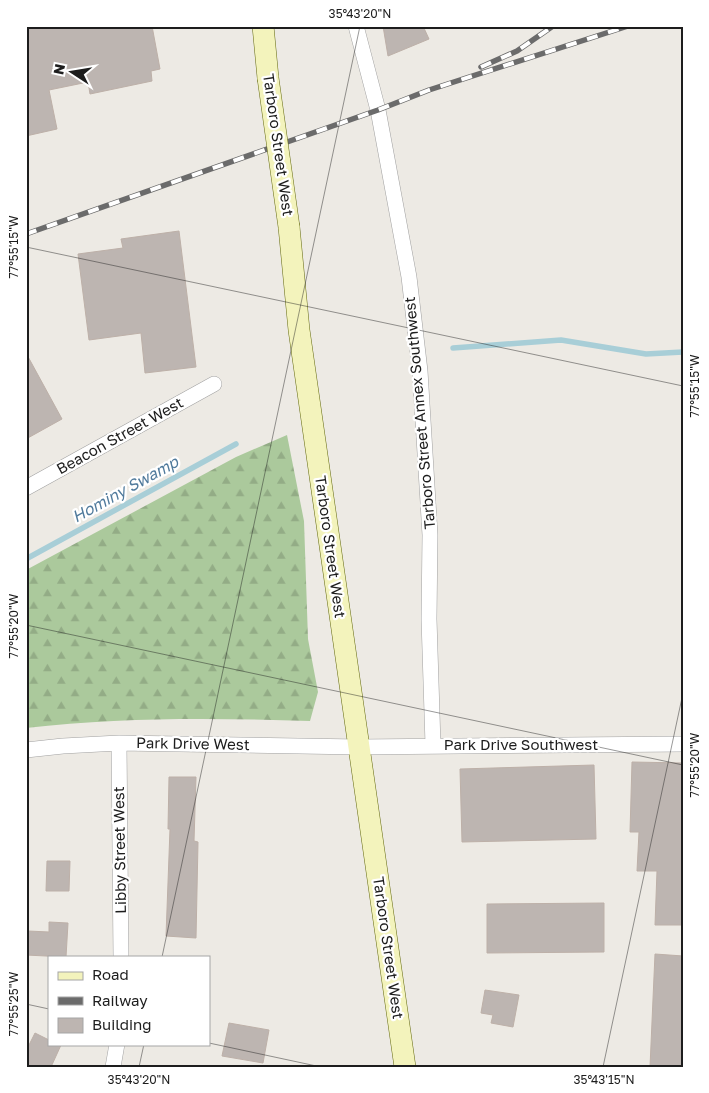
<svg xmlns="http://www.w3.org/2000/svg" width="709" height="1093" font-family="'Golos Text',sans-serif">
<defs>
<pattern id="forest-firs" width="22" height="20" patternUnits="userSpaceOnUse" patternTransform="scale(1.25)"><rect width="22" height="20" fill="#abc99c"/><path d="M5 1l3.5 6h-7zM16 11l3.5 6h-7z" fill="#93ac86"/></pattern>
</defs>
<rect width="100%" height="100%" fill="#edeae4"/>
<path fill="url(#forest-firs)" d="M287 435 304 521 308 639 318 692 310 721C215 718 121 717 26 728V570L236 457Z"/>
<g fill="none" stroke-linecap="round" stroke-linejoin="round">
<path stroke="#a8ced7" stroke-width="5.5" d="M453 348 561 340 646 354 683 352
M26 559 236 444"/>
</g>
<path fill="#bdb5b1" stroke="#bdb0a8" d="M26 26H152L160 69 151 71 152 81 90 94 88 82 49 90 57 129 26 136Z
M383 26H423L429 39 388 56Z
M179 231 196 367 145 373 141 333 89 340 78 254 123 248 121 239Z
M26 353 62 419 26 439Z
M632 762 683 763V925H655L657 871H637L639 832H630Z
M594 765 596 839 462 842 460 769Z
M169 777H196L194 841 198 842 196 938 166 936 170 829H168Z
M47 861H70L69 891H46Z
M604 903V952L487 953V904Z
M49 922 68 923 66 957 26 955 28 931 49 932Z
M655 954 683 956V1067H650Z
M485 990 519 995 513 1027 491 1023 493 1015 481 1013Z
M229 1023 269 1030 263 1063 222 1056Z
M35 1033 49 1040V1044L61 1045 51 1067H26V1051Z"/>
<g fill="none" stroke-linecap="round" stroke-linejoin="round">
<defs>
<path id="street" d="M356 26 378 110 409 277 420 371 430 535 429 619 433 745
M26 488 214 384
M119 743 121 957
M26 750 63 746 119 743 359 747 683 744
M113 1067 117 1044"/>
<path id="secondary" d="M263 26 268 78
M289 227 299 330 405 1067"/>
</defs>
<use href="#street" stroke="#a1a1a1" stroke-width="16"/>
<use href="#secondary" stroke="#63690f" stroke-width="22"/>
<use href="#street" stroke="#fff" stroke-width="15"/>
<use href="#secondary" stroke="#f3f3bc" stroke-width="21"/>
<defs>
<path id="rail" d="M481 67 517 51 553 26
M26 234 378 110 429 90 628 26"/>
</defs>
<use href="#rail" stroke="#6b6b6b" stroke-width="5.5"/>
<use href="#rail" stroke="#fff" stroke-width="4" stroke-dasharray="11" stroke-linecap="butt"/>
<defs>
<path id="secondary-bridge" d="M268 78 289 227"/>
</defs>
<use href="#secondary-bridge" stroke="#63690f" stroke-width="22" stroke-linecap="butt"/>
<use href="#secondary-bridge" stroke="#f3f3bc" stroke-width="21"/>
</g>
<path fill="none" stroke="#1d1d1d" stroke-width="1" stroke-opacity="0.45" d="M26 247 683 386M26 625 683 765M162 957 360 26M26 1004 49 1009M209 1043 321 1067M139 1067 144 1044M603 1067 683 693"/>
<g text-anchor="middle" stroke-width="4.5" stroke-linejoin="round" paint-order="stroke">
<g font-size="15" fill="#1d1d1d" stroke="#fff">
<text transform="translate(278 145) rotate(82)" y="5">Tarboro Street West</text>
<text transform="translate(420 413) rotate(-95)" y="5">Tarboro Street Annex Southwest</text>
<text transform="translate(120 436) rotate(-29)" y="5">Beacon Street West</text>
<text transform="translate(330 547) rotate(82)" y="5">Tarboro Street West</text>
<text transform="translate(193 744) rotate(1)" y="5">Park Drive West</text>
<text x="521" y="750">Park Drive Southwest</text>
<text transform="translate(120 850) rotate(-91)" y="5">Libby Street West</text>
<text transform="translate(388 948) rotate(82)" y="5">Tarboro Street West</text>
</g>
<g font-size="16" font-style="italic" fill="#507a9c" stroke="#fff">
<text transform="translate(125 489) rotate(-29)" y="6">Hominy Swamp</text>
</g>
</g>
<rect width="709" height="1093" fill="none" stroke="#ffffff" stroke-width="55"/>
<rect x="48" y="956" width="162" height="90" fill="#ffffff" stroke="#a5a5a5"/>
<rect x="58" y="972" width="25" height="8" fill="#f3f3bc" stroke="#a5a5a5"/>
<text x="92" y="980" font-size="15" fill="#1d1d1d">Road</text>
<rect x="58" y="997" width="25" height="8" fill="#6b6b6b" stroke="#a5a5a5"/>
<text x="92" y="1006" font-size="15" fill="#1d1d1d">Railway</text>
<rect x="58" y="1018" width="25" height="15" fill="#bdb5b1" stroke="#a5a5a5"/>
<text x="92" y="1030" font-size="15" fill="#1d1d1d">Building</text>
<g transform="translate(72 72) rotate(282)" stroke="#ffffff" stroke-width="4" paint-order="stroke">
<path d="M0-4L9 19L0 12L-9 19Z" fill="#1d1d1d"/>
<text y="-8" font-size="14" font-weight="bold" text-anchor="middle" fill="#1d1d1d">N</text>
</g>
<rect x="28" y="28" width="654" height="1038" fill="none" stroke="#1d1d1d" stroke-width="2"/>
<g font-size="12" text-anchor="middle" fill="#1d1d1d">
<text x="360" y="18">35°43'20"N</text>
<text transform="translate(14 247) rotate(-90)" y="4">77°55'15"W</text>
<text transform="translate(695 386) rotate(-90)" y="4">77°55'15"W</text>
<text transform="translate(14 626) rotate(-90)" y="4">77°55'20"W</text>
<text transform="translate(695 765) rotate(-90)" y="4">77°55'20"W</text>
<text transform="translate(14 1004) rotate(-90)" y="4">77°55'25"W</text>
<text x="139" y="1084">35°43'20"N</text>
<text x="604" y="1084">35°43'15"N</text>
</g>
</svg>
